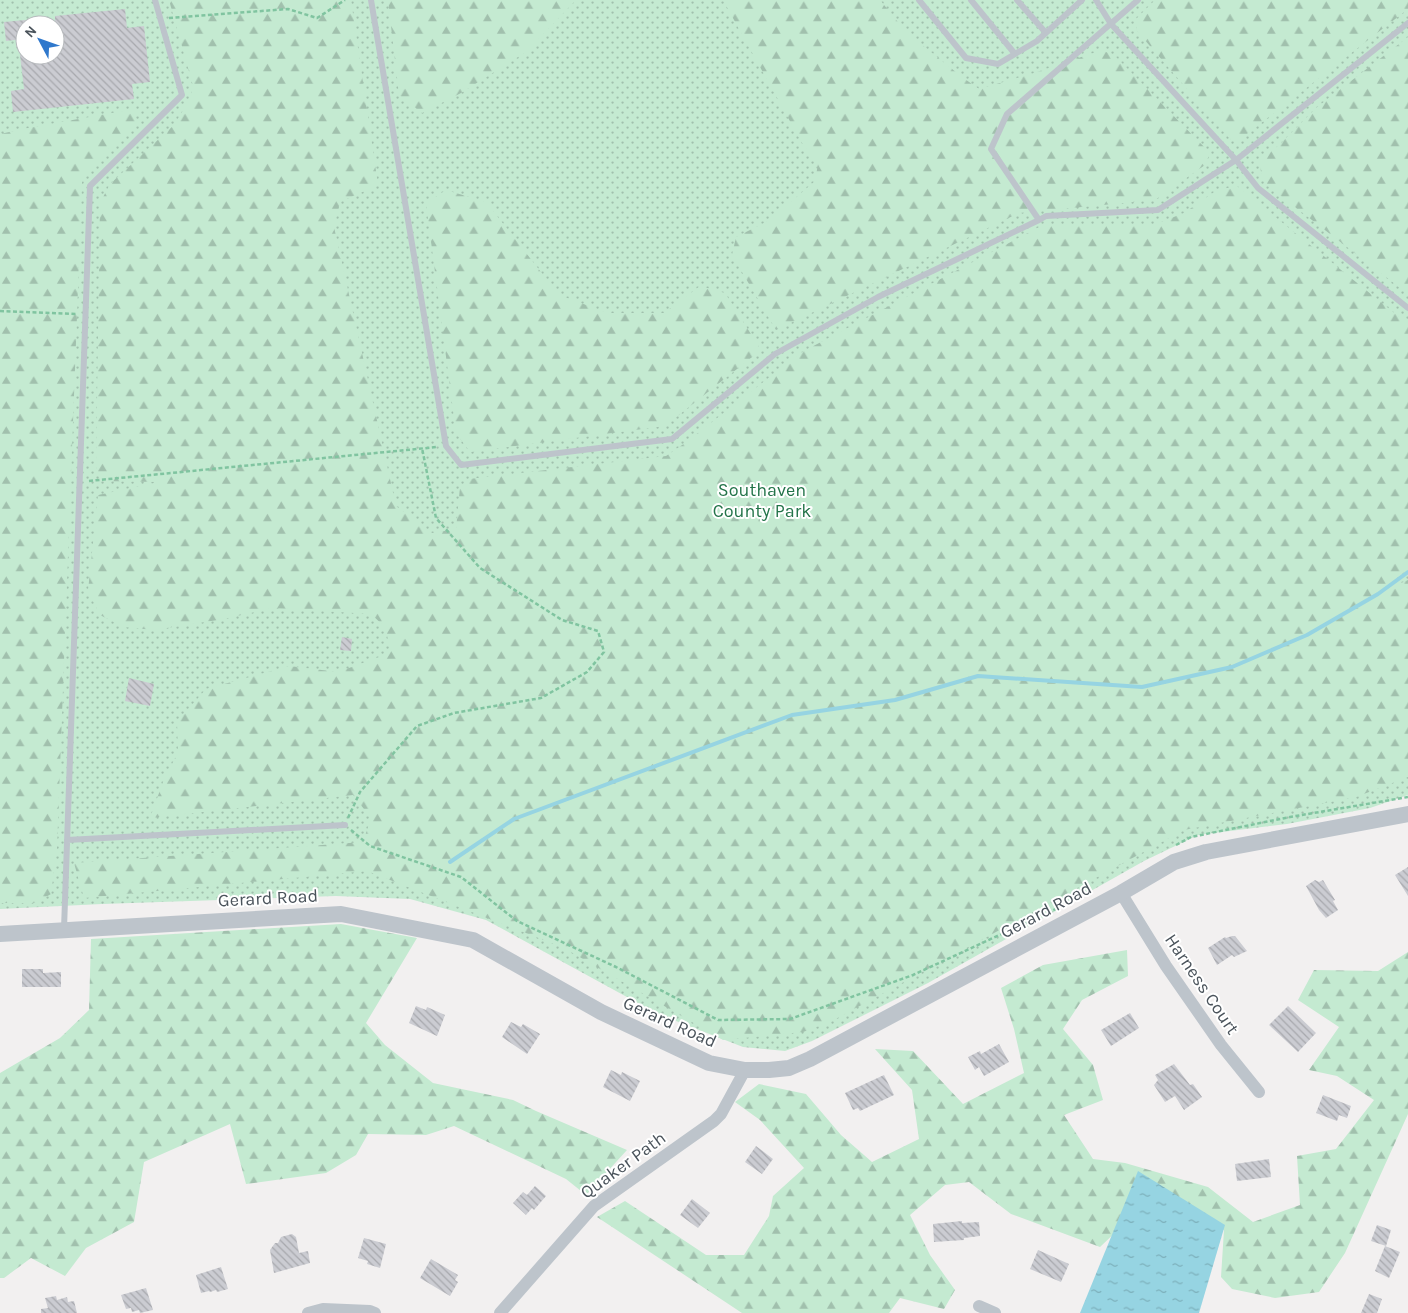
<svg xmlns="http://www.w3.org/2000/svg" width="1408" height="1313" font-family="Karla,sans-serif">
<defs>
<pattern id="grass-dots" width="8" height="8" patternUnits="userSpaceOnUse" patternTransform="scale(1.25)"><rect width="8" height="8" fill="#c4ead1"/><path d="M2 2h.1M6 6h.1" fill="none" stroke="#a1c0ad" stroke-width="1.8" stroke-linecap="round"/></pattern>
<pattern id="forest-firs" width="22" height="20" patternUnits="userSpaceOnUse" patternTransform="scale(1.25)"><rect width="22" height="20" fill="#c4ead1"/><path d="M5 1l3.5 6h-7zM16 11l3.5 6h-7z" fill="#a1c0ad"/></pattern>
<pattern id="water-ripples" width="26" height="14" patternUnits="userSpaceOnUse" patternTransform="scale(1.25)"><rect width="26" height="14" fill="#96d4e2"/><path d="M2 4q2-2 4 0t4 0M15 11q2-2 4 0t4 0" fill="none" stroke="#7cafba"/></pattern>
<pattern id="building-back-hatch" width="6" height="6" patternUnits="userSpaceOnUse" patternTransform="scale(1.25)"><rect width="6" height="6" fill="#cbccd2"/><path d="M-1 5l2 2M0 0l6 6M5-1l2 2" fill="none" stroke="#a7a8ad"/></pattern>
</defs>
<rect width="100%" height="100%" fill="#f2f0f0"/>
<path fill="url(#grass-dots)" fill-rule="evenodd" d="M0 0H1408V795L1370 808 1287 824 1198 835 1144 861 928 983 812 1041 785 1051 743 1047 658 1014 486 920 410 899 336 896 102 904 0 909ZM25 25H55V55H25Z"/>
<path fill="url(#forest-firs)" d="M169 0H351L378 185 340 202 334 227 396 506 432 533 456 529 460 487 469 479 666 456 685 443 802 352 1041 226 1156 224 1184 213 1217 190 1237 186 1408 324V569L1380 592 1408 580V777L1356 797 1184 830 832 1021 803 1032 723 1040 564 948 367 871 84 898 74 863 363 842 371 818 353 795 150 818 163 782 178 752 177 722 206 689 289 666 338 672 390 653 386 628 371 614 272 608 224 619 154 630 124 627 100 615 88 591 98 495 159 482 101 481 96 467 100 203 110 184 174 125 190 99 193 86Z
M388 0H576L526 52 461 93 422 113 399 95Z
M723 0H880L906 32 962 77 979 89 1031 74 1102 50 1115 56 1210 153 1205 165 1155 200 1019 213 776 330 732 255 736 237 770 220 815 181 818 164 802 143Z
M1155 0H1408V9L1238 141 1230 139 1137 31 1135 20Z
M1408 37V294L1269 187 1261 173 1260 161 1280 144 1316 108Z
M134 109 137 124 106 151 82 182 57 848 51 894 35 903H0V134L28 128Z
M446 190 486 202 559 295 608 313H664L700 286 725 293 761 350 665 426 470 452 456 433 426 203Z
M341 924 417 938 366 1023 385 1045 433 1083 513 1100 536 1111 627 1150 586 1195 566 1179 454 1126 426 1135 368 1134 356 1155 326 1173 246 1184 230 1124 144 1162 134 1222 86 1248 65 1276 31 1258 4 1278H0V1073L60 1038 89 1010 91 939Z
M1127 950 1128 976 1082 1000 1063 1029 1093 1065 1103 1100 1064 1115 1093 1159 1125 1163 1208 1187 1253 1222 1300 1205 1297 1156 1336 1149 1374 1100 1337 1076 1309 1070 1339 1027 1298 1000 1314 970 1378 971 1408 952V1114L1345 1253 1319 1292 1275 1298 1232 1289 1221 1277 1224 1230 1121 1227 1100 1247 1011 1214 969 1182 945 1185 910 1215 930 1255 955 1290 944 1309 900 1298 889 1313H742L597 1217 625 1201 706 1255H744L769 1216 773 1196 804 1168 760 1120 735 1102 759 1084 806 1094 841 1135 872 1162 919 1139 912 1090 875 1049 913 1051 963 1104 1024 1073 1014 1029 1001 988 1043 965Z"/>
<path fill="url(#water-ripples)" d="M1138 1171 1225 1225 1199 1313H1080Z"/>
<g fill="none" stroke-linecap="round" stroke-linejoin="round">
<path stroke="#96d4e2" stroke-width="4" d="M450 862 514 819 792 715 895 700 978 676 1142 687 1232 667 1307 635 1378 594 1408 572"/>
</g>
<path fill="url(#building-back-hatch)" d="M125 9 127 28 144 26 150 82 132 84 134 99 13 112 11 91 24 89 20 55H55V16Z
M25 20V39L6 41 4 22Z
M342 637 352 639 351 651 340 650Z
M129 678 154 684 150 706 125 701Z
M1408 867V896L1395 875Z
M1315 880 1319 882 1323 880 1335 900 1333 901 1338 910 1326 918 1319 910 1306 886Z
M1232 936H1235L1247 951 1234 957 1232 955 1217 965 1208 948 1225 937 1226 938Z
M22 969H43V973L61 972V987H22Z
M416 1006 426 1010 427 1007 445 1015 437 1036 409 1023Z
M1288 1006 1316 1033 1298 1052 1269 1025Z
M1130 1013 1139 1028 1111 1046 1101 1030Z
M511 1022 521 1027 523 1024 540 1034 527 1054 502 1037Z
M999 1044 1009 1062 984 1076 979 1067 975 1070 968 1057 980 1051 981 1054Z
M1174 1064 1190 1085 1193 1084 1202 1097 1184 1110 1175 1096 1165 1102 1154 1085 1158 1080 1155 1075Z
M611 1070 621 1075 622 1072 640 1081 630 1101 603 1087Z
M884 1075 894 1095 860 1111 858 1108 853 1110 845 1093Z
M1323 1095 1351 1106 1347 1118 1339 1115 1337 1121 1316 1113Z
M756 1146 773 1159 762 1174 745 1162Z
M1269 1159 1271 1177 1237 1181 1235 1164Z
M535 1186 546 1196 534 1210 532 1208 526 1215 513 1203 523 1192 527 1195Z
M692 1199 710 1213 698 1228 680 1215Z
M962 1221V1223L979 1222 980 1236 964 1238V1240L934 1242 933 1224Z
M1377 1225 1391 1230 1386 1246 1371 1241Z
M292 1234 296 1237 299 1253 308 1251 310 1263 274 1273 270 1250 275 1243H278L281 1237Z
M364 1238 386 1244 380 1268 367 1264 368 1261 358 1258Z
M1385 1246 1400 1252 1389 1278 1375 1271Z
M1038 1250 1069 1264 1061 1282 1030 1269Z
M431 1259 458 1275 455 1280 458 1282 450 1296 420 1278Z
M221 1267 228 1289 217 1292 216 1290 210 1292 209 1291 201 1293 196 1275Z
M146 1288 153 1310 140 1313 139 1310 132 1312 131 1308 126 1309 121 1295Z
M1369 1294 1382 1299 1377 1313H1361Z
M56 1296 57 1300 67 1297 68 1302 74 1301 77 1313H41V1309L48 1308 45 1298Z"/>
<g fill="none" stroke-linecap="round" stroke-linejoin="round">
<path stroke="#80c4a0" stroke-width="2.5" stroke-dasharray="4 2.5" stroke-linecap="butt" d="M169 18 288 9 317 18 345 0
M0 311 76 314
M89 481 437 447
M348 818 360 792 417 726 454 713 541 698 587 672 604 652 598 631 562 620 480 568 436 518 422 448
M351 830 370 846 461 877 517 921 616 967 718 1020 790 1019 913 975 1073 901
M1176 845 1191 837 1290 817 1408 797"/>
<path stroke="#bdc4cb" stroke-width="6" d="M371 0 446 446 461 465 672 439 775 354 878 297 1039 220 1046 216 1158 210 1236 160 1408 23
M919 0 966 58 998 64 1037 41 1082 0
M971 0 1015 54
M1017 0 1046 33
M1096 0 1111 24 1236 160 1258 188 1408 308
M1039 220 991 149 1007 114 1138 0
M67 840 345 825
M64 929 90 186 182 95 155 0"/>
<path stroke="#bdc4cb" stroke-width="12" d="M1121 893 1166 966 1221 1045 1259 1092
M979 1306 995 1313
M308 1313 323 1309 370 1311 375 1313
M500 1313 594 1206 714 1121 721 1114 745 1070"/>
<path stroke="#bdc4cb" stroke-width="16" d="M0 934 341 914 473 940 601 1012 709 1063 745 1070H769L789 1068 810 1059 1121 893 1174 862 1206 852 1408 814"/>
</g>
<g text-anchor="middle" stroke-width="4" stroke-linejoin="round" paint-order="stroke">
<g font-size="18" fill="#237449" stroke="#fff">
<text x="762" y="496">Southaven<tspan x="762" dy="21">County Park</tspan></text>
</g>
<g font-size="18" fill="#4a535b" stroke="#fff">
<text transform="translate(268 898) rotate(-3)" y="6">Gerard Road</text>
<text transform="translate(1046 910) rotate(-28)" y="6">Gerard Road</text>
<text transform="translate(1202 984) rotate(56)" y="6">Harness Court</text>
<text transform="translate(670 1022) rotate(24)" y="6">Gerard Road</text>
<text transform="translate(623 1165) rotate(-36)" y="6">Quaker Path</text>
</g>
</g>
<g transform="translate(40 40) rotate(311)"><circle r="24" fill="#ffffff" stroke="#b7babd"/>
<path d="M0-4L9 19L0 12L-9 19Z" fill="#2f78cc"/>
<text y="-8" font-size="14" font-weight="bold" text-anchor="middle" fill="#4a535b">N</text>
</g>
</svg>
